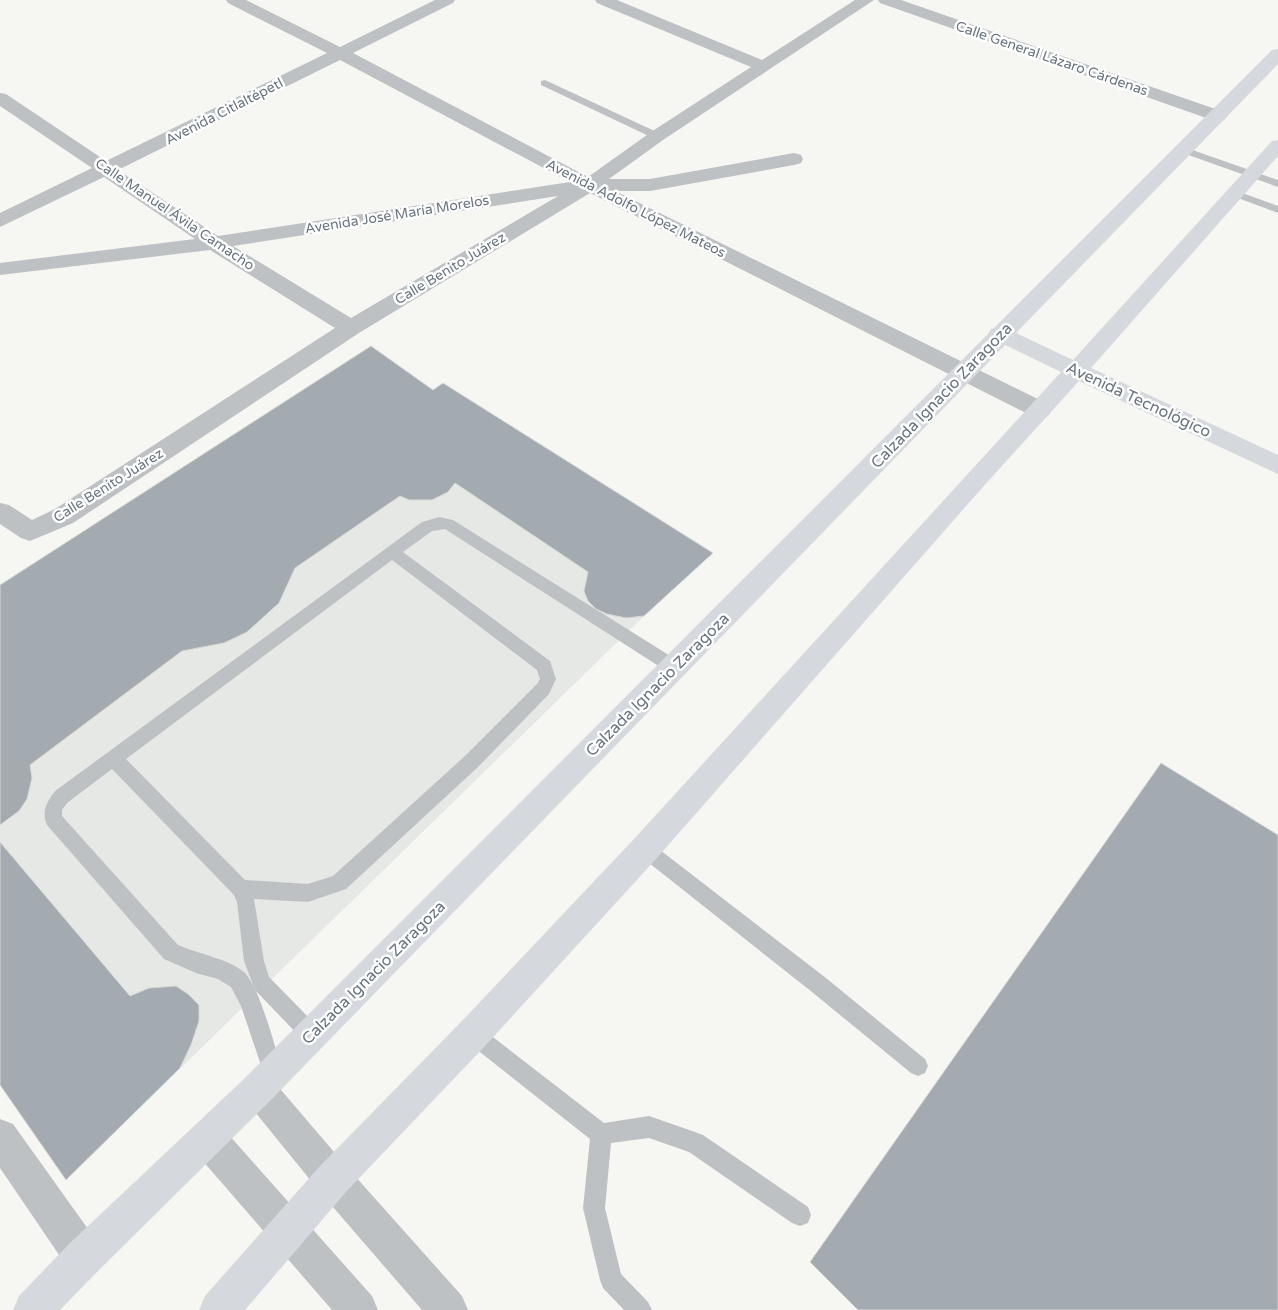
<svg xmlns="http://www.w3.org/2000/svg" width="1278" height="1310" font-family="'Varela Round',sans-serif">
<rect width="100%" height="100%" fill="#f6f6f3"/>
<path fill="#e6e8e6" d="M371 346 433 390 443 383 713 553 644 616 66 1180 0 1085V585Z"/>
<path fill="#a4abb0" stroke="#d7d7d6" d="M371 346 433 390 443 383 713 553 644 616 626 618 607 614 596 609 588 601 584 591 588 572 455 483 448 492 432 500H409L400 496 295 568 279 603 247 632 224 643 182 651 30 765 32 778 27 799 19 811 0 825V585Z
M1161 763 1278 835V1310H858L810 1262Z
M0 842 130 996 149 988 176 986 188 994 199 1005V1021L191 1045 180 1068 66 1180 0 1085Z"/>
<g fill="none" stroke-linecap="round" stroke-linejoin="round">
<path fill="#bec1c4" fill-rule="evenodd" d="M545 80 661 134 662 136 661 138H653L541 85V81Z
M1184 147 1278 180V187L1180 152 1179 150Z
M1234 190 1278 206V213L1230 195 1228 193Z
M439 517 453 520 680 662 682 667 680 672 674 674 668 672 445 529 432 531 403 552 550 661 556 679 549 694 478 767 346 889 308 902 254 899 264 961 269 977 318 1027 321 1034 318 1041 311 1044 304 1041 255 990 244 961 237 902 234 895 112 769 67 803 62 810V816L178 945C196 953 232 960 245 973 260 989 276 1050 283 1073L280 1080 273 1083 266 1080 241 1006 231 987 218 979 196 973 164 959 47 825C41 811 47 802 55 791L422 522ZM392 560 537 670 540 679 537 684 466 755 333 876 308 884 245 880 126 759Z
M645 840 651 843 826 978 925 1059 928 1066 925 1073 918 1076 911 1073 812 992 639 855 636 849 639 843Z
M473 1024 480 1027 604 1123 649 1116 695 1132 703 1135 808 1207 811 1215 808 1223 800 1226 792 1223 689 1152 649 1138 611 1143 605 1208 621 1274 648 1302 652 1310H624L603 1288 600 1280 583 1208 590 1139 466 1041 463 1034 466 1027Z"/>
<path fill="#bec1c4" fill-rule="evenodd" d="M226 0H246L340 47 435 0H455L453 3 353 53 588 177 651 132 751 67 597 3 595 0H617L762 60 855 0H874L663 140 609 179H650L794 153 801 155 803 159 801 163 794 165 650 191H615L1048 404 1052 410 1048 416 1040 418 1032 416 590 193 359 333 73 523 30 541 21 538 0 524V503L9 505 32 520 55 509 335 328 210 250 0 275V263L195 239 104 177 0 227V213L92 168 0 106V93L6 94 106 161 327 53 228 3ZM340 60 570 182 218 236 118 170ZM558 196 351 318 233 246Z
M878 0H901L1224 112 1227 116 1224 120 1218 121 1212 120 880 3Z
M258 1071 270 1077 346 1166 462 1296 468 1310H422L320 1192 246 1101 240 1089 246 1077Z
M0 1119 13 1124 98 1243 103 1257 98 1271 84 1276 70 1271 0 1168Z
M208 1121 221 1126 372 1296 378 1310H332L195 1152 190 1139 195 1126Z"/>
<path fill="#d5d8dc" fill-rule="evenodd" d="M1278 49V64L1016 333 1073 360 1272 141 1278 140V156L1091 368 1278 455V474L1079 381 982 488 656 859 485 1046 346 1192 245 1310H199L205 1296 320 1166 461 1022 634 839 1061 372 1005 345 270 1101 98 1271 60 1310H13L19 1296 70 1243 246 1077 988 334 991 329 994 328 1272 50Z"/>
</g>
<g text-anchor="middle" stroke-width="5" stroke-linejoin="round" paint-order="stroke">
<g font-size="14" fill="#697580" stroke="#fff">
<text transform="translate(1052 58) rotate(19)" y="5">Calle General Lázaro Cárdenas</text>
<text transform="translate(224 111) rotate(-27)" y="5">Avenida Citlaltépetl</text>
<text transform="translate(636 208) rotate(27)" y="5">Avenida Adolfo López Mateos</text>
<text transform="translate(175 214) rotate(34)" y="5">Calle Manuel Ávila Camacho</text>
<text transform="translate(397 214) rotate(-9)" y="5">Avenida José María Morelos</text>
<text transform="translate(450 268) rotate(-31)" y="5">Calle Benito Juárez</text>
<text transform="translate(108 485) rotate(-32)" y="5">Calle Benito Juárez</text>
</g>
<g font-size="16" fill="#697580" stroke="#fff">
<text transform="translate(941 395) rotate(-46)" y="6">Calzada Ignacio Zaragoza</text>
<text transform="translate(1139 399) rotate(25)" y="6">Avenida Tecnológico</text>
<text transform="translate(657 684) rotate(-45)" y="6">Calzada Ignacio Zaragoza</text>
<text transform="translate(373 972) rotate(-45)" y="6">Calzada Ignacio Zaragoza</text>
</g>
</g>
</svg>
